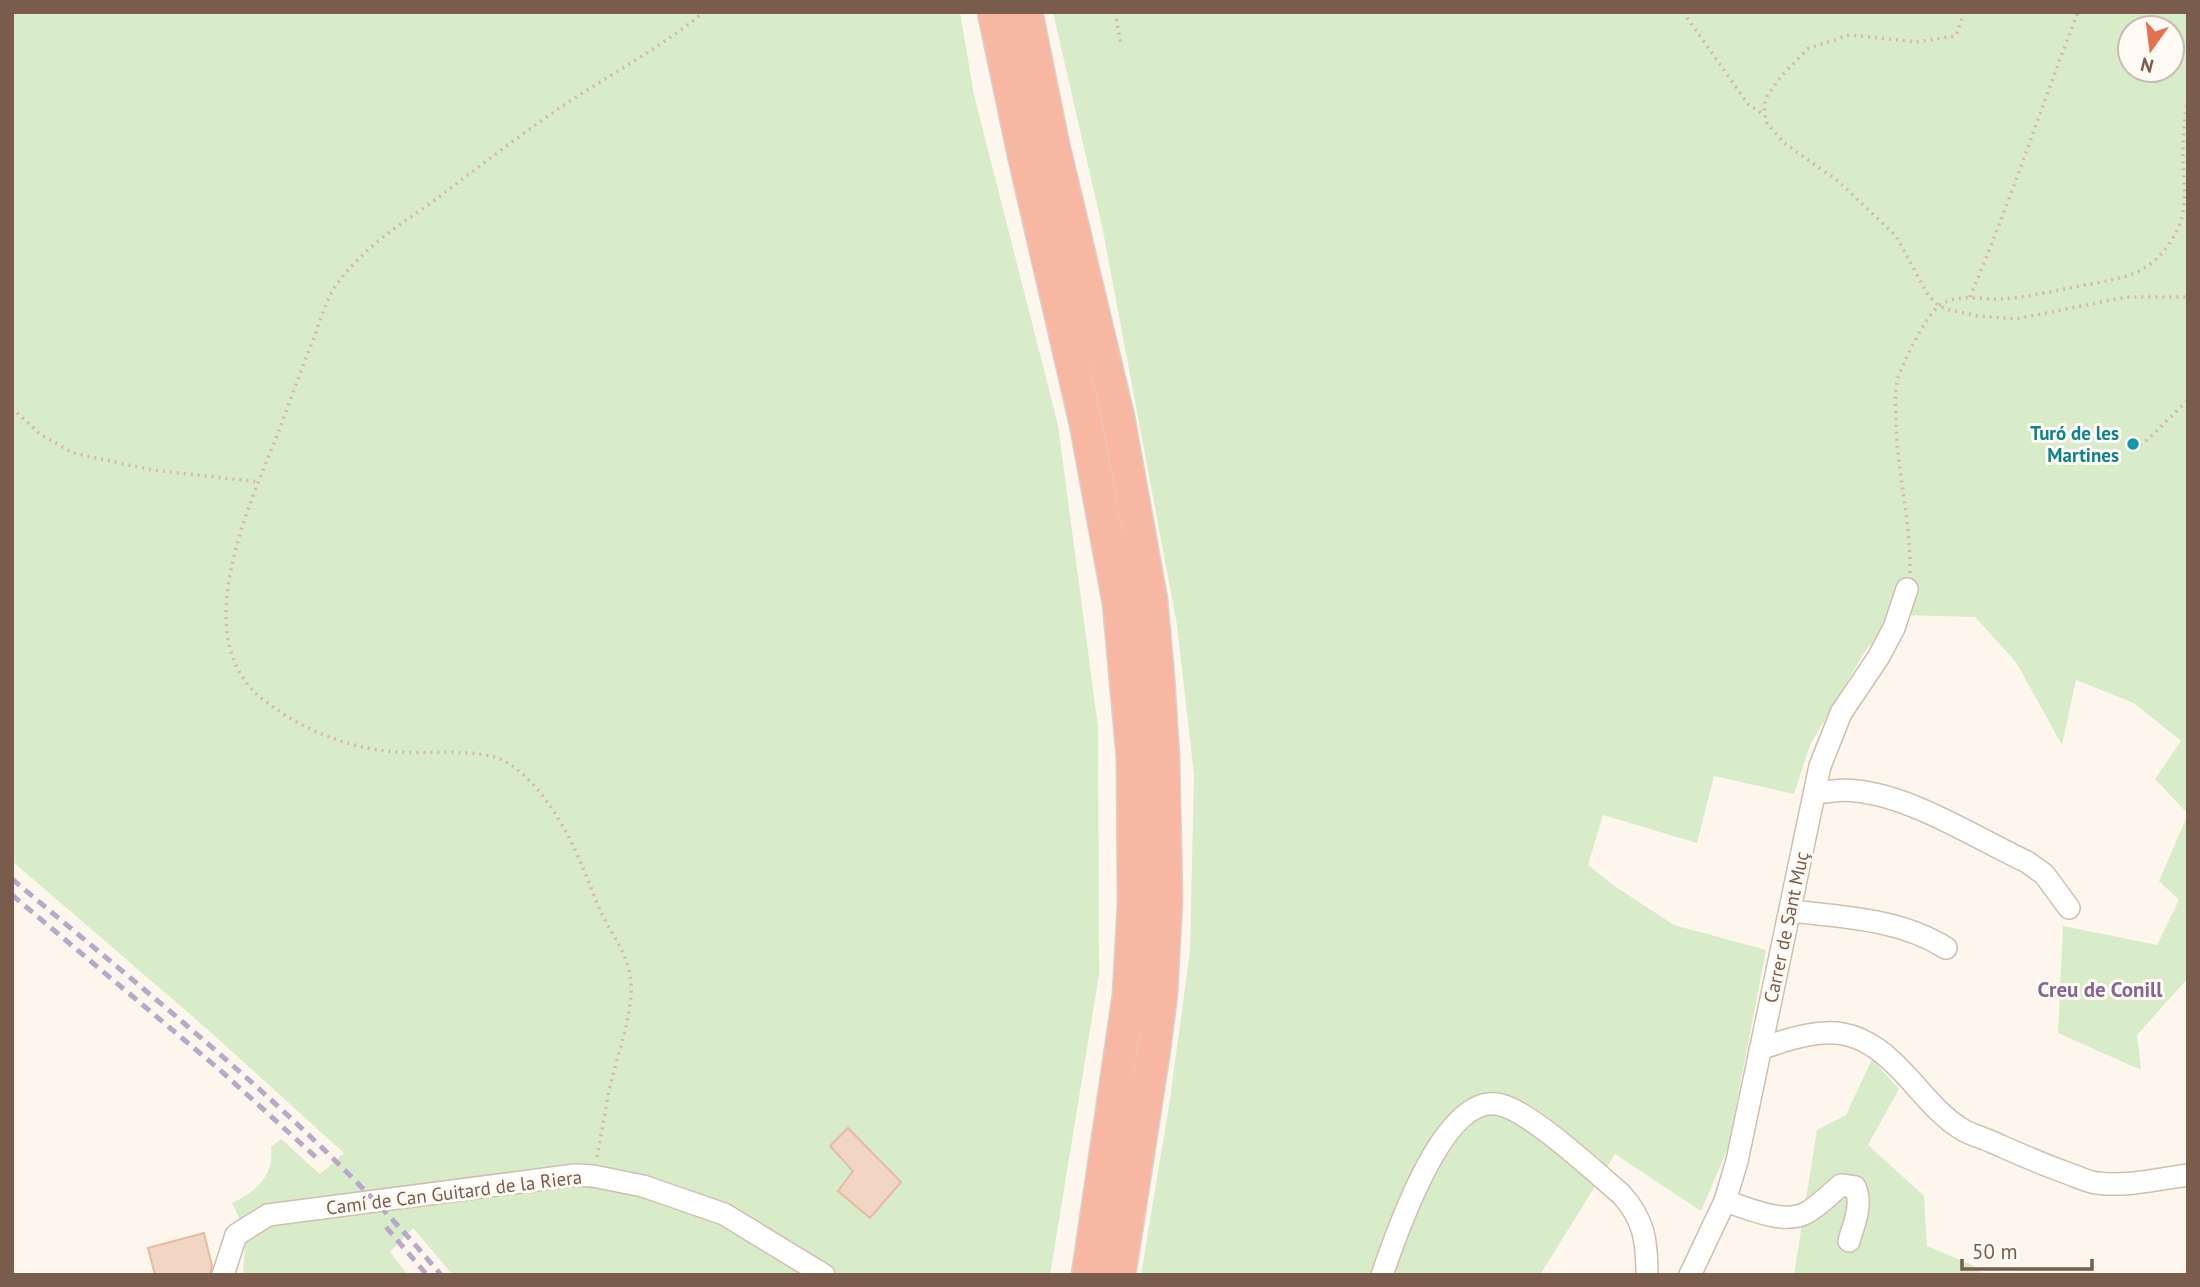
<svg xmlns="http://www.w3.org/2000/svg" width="2200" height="1287" font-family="'PT Sans',sans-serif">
<rect width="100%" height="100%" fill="#fdf6ec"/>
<path fill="#d8ecc9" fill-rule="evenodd" d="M12 12H960L974 95 1058 425 1098 727 1099 975 1050 1275H453L413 1228 390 1252 408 1275H243L246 1232 232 1203C256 1192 275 1175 271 1147L281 1139 320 1174 344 1153 206 1028 12 861Z
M1053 12H2188V978L2137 1035 2141 1070 2058 1033 2063 926 2157 945 2179 900 2159 881 2188 814 2155 779 2181 741 2134 703 2076 680 2062 745 2016 662 1975 617 1900 615 1867 648 1810 745 1794 794 1714 776 1697 843 1603 815 1588 865 1613 885 1674 925 1766 950 1728 1148 1701 1211 1615 1154 1540 1275H1141L1170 1099 1190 951 1194 775 1177 625 1103 231ZM2130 28H2172V70H2130Z
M1872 1059 1899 1089 1868 1145 1924 1196 1927 1246 1972 1265 1984 1275H1794L1817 1130 1846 1115Z"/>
<path fill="#f3d5c3" stroke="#e6bba3" stroke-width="2" d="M848 1128 901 1182 870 1218 838 1191 853 1171 830 1146Z
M204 1233 212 1266 210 1275H155L148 1248Z"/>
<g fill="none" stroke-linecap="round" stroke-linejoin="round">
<defs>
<path id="minor" d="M1814 794C1828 791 1843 789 1857 791 1913 797 1976 838 2027 862L2044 874 2069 908
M1791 911C1844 917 1900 919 1946 948
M1760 1049C1831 1024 1860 1023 1912 1082 1928 1100 1943 1118 1963 1130 1972 1135 1983 1138 1992 1142 2017 1153 2041 1164 2067 1173 2076 1176 2087 1182 2097 1183 2127 1187 2159 1179 2188 1175
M1725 1201C1748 1208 1783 1225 1806 1213 1819 1206 1830 1194 1841 1185L1855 1187C1863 1204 1854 1224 1849 1241
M223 1275 236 1235 268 1215 575 1175 593 1176 643 1186 724 1214 824 1275
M1382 1275C1396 1235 1444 1090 1501 1105 1531 1112 1595 1172 1621 1194 1644 1219 1647 1241 1647 1275
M1690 1275 1725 1201 1737 1161 1820 766 1841 713 1878 658 1894 628 1907 589"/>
<path id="highway" d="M994 12 1024 155 1086 424 1119 603 1133 758 1134 904 1129 995 1088 1275
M1026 12 1053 145 1118 417 1151 600 1158 678 1163 757 1166 899 1161 994 1154 1049 1119 1275"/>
</defs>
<use href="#minor" stroke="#d1beb0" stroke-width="24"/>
<use href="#highway" stroke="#dad1cd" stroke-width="35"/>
<path stroke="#d9b8a5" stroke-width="3.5" stroke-dasharray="2 5" stroke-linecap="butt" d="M1115 12 1121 45
M1683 12 1748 104 1764 115
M1964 12 1956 36 1916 42 1850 35 1809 48 1782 75 1767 96 1764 106 1766 122 1784 143 1838 181 1896 236 1928 295 1939 306 1946 309 1978 316 2016 319 2127 297H2188
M1970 297C2010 203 2041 107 2078 12
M12 408 40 434 73 453 152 470 259 482
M2134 449 2145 442 2188 400
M1910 573C1911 522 1897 472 1896 421 1896 407 1894 392 1898 378 1903 363 1926 314 1940 305 1957 294 1978 299 1997 299 2027 298 2056 290 2085 285 2105 281 2124 279 2141 270 2158 261 2171 244 2179 226 2189 202 2182 173 2183 148 2183 130 2186 112 2188 95
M597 1157C602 1133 605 1109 610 1086 618 1053 632 1018 631 984 630 959 615 939 604 918 595 901 590 883 582 866 568 830 533 768 494 757 464 749 429 754 398 752 349 749 303 730 265 701 182 639 253 499 281 425 292 395 303 365 315 335 320 320 325 304 333 290 342 275 357 260 370 248 390 230 413 216 435 200 477 168 520 135 564 105 611 74 660 48 704 12"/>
<use href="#minor" stroke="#fff" stroke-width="21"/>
<use href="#highway" stroke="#f7b7a3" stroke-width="32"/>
<path stroke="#b9a8c9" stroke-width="5" stroke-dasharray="10 7" stroke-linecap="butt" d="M12 879C160 1004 316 1125 441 1275
M12 895 220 1070 319 1160
M386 1227 427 1275"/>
</g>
<circle fill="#0f9aa8" stroke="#fffaf3" stroke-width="2.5" cx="2133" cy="444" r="7"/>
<g text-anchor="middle" stroke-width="6" stroke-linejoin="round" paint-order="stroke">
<g font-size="19" font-weight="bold" fill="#0d838f" stroke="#fffaf3" text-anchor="end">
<text x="2119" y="440">Turó de les<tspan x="2119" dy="22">Martines</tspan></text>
</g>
<g font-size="19" fill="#7a5c4d" stroke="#fffaf3">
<text transform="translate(1786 927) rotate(-78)" y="7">Carrer de Sant Muç</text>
<text transform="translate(454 1192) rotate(-7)" y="7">Camí de Can Guitard de la Riera</text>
</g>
<g font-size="21" font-weight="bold" fill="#846695" stroke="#fffaf3">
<text x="2100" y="997">Creu de Conill</text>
</g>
</g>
<rect width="2200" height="1287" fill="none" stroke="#7a5c4d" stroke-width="28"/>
<g transform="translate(2151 49) rotate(194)"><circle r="33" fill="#fffaf3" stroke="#cabbb1" stroke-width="2"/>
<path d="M0-5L12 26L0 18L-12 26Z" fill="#e76f51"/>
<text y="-10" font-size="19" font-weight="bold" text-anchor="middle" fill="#7a5c4d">N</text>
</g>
<path d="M1962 1259v10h130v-10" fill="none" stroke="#7a5c4d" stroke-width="3.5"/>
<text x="1972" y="1259" font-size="21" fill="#7a5c4d" stroke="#fffaf3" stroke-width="5" paint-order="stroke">50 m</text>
</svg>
